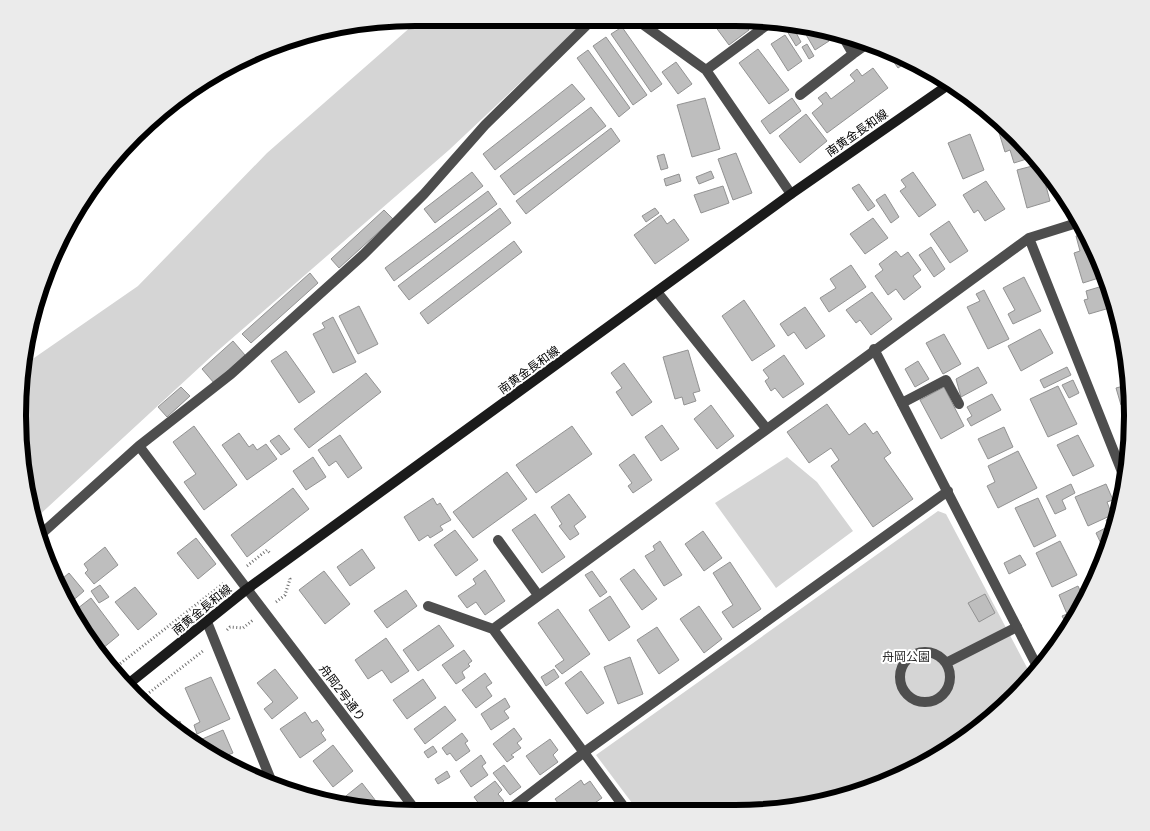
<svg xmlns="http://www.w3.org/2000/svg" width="1150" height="831" font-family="Roboto,'Noto Sans JP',sans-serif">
<rect width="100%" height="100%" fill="#fff"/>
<path fill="#d5d5d5" d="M421 18H589L449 150 214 354 35 519 21 467V367L138 286 267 153Z
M787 457 817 482 853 531 776 588 715 503Z
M938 511 946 514 1033 679 977 731 887 783 787 810 638 811 596 755Z"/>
<path fill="#bebebe" stroke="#929292" d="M709 18H741L749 30 729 45Z
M801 26 822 29 829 41 815 50Z
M622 27 662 84 651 92 611 34Z
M793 27 801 42 796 46 787 31Z
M785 35 802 61 788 71 771 44Z
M606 37 647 95 633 105 593 46Z
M807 44 814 56 809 59 802 47Z
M758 49 789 90 769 104 739 63Z
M588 50 630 108 619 117 577 58Z
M889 55 907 62 898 68Z
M676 62 692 84 678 94 662 72Z
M873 68 888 88 827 133 812 113 823 104 818 98 826 92 831 99 855 81 850 75 857 69 862 76Z
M572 84 585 99 495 170 483 154Z
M705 98 720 149 692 157 677 105Z
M792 98 801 111 770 134 761 121Z
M591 107 606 126 514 195 500 176Z
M806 114 827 141 800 163 779 136Z
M996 123 1033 157 1014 163 1010 150 1005 152Z
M611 128 620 141 526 214 516 201Z
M970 134 984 170 963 179 948 143Z
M736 153 752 193 733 200 718 159Z
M664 154 668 168 661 170 657 156Z
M1040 164 1050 201 1027 208 1017 170Z
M711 171 714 178 699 184 696 177Z
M472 172 483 186 435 223 424 209Z
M913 172 936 205 919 217 900 191 906 187 901 180Z
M679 174 681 181 666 186 664 179Z
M986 181 1005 209 985 221 978 210 974 213 963 195Z
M859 184 875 206 868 211 852 188Z
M723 186 729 203 701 213 694 195Z
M1061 190 1073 210 1064 212 1058 191Z
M488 191 497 204 394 281 385 268Z
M885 194 899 217 891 223 876 200Z
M500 208 511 223 409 300 398 286Z
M655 208 659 213 646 222 642 216Z
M384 210 393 219 339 268 331 259Z
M661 215 667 224 674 219 689 240 655 264 634 235Z
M873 218 888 238 865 254 850 234Z
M949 221 968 251 950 263 930 234Z
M1087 232 1105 276 1083 283 1074 253 1080 251 1076 236Z
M514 241 522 252 428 324 420 313Z
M931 247 945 269 934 277 919 255Z
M896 251 901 257 908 252 921 270 913 276 921 287 904 300 896 289 888 295 875 276 883 270 879 264Z
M851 265 866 287 829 312 820 298 836 288 830 279Z
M310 273 318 283 251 343 242 334Z
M1024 277 1041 311 1013 324 1008 314 1015 310 1003 288Z
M1106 285 1113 307 1089 314 1084 300 1088 299 1086 291Z
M984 290 1009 339 988 349 967 307 980 301 976 294Z
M872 292 892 319 871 335 860 320 856 323 846 310Z
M744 300 775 346 752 361 722 316Z
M359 306 378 344 358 354 339 316Z
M805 307 825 336 806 349 794 332 788 336 780 324Z
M333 317 356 362 333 373 313 334 325 328 322 323Z
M1040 329 1053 353 1021 371 1008 346Z
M944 334 961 364 943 374 926 343Z
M233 341 245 355 214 383 202 369Z
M688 350 700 391 693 393 696 401 684 405 682 397 675 399 663 357Z
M286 351 315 392 299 403 271 361Z
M784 355 804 384 783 398 775 388 771 391 765 381 769 378 763 370Z
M918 361 929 379 915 387 905 369Z
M624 363 652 402 632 416 616 392 622 388 611 373Z
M978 367 987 383 961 397 956 379Z
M1067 367 1071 375 1044 388 1040 380Z
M366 373 381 392 309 448 294 429Z
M1073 380 1079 393 1069 398 1062 385Z
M1131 384V402L1121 405 1116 388Z
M1058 386 1077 424 1048 437 1030 399Z
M181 387 190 396 167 417 158 407Z
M944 387 964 426 941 439 920 400Z
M992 394 1001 410 971 426 967 419 972 416 967 407Z
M827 404 849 435 865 423 873 434 877 431 891 453 884 458 913 499 873 527 831 466 839 460 831 448 809 463 787 432Z
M711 405 734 436 717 449 694 419Z
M662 425 679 449 661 461 645 437Z
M194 426 237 485 204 510 184 482 196 474 173 442Z
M572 426 592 454 536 493 516 465Z
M1004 427 1013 447 988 459 978 439Z
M239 433 249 447 253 444 257 450 266 444 277 459 247 480 222 445Z
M279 435 290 449 281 455 270 441Z
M340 435 362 468 348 478 336 461 329 466 318 450Z
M1078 435 1094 466 1073 476 1057 445Z
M1018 451 1037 488 998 508 987 486 995 482 988 466Z
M634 454 652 480 633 493 628 486 632 483 619 465Z
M313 457 326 477 306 490 293 471Z
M507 472 527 499 473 538 453 512Z
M1071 484 1075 493 1062 500 1066 509 1055 514 1046 496Z
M1106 484 1113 500 1107 502 1112 515 1088 526 1075 497Z
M293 488 309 509 247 557 231 535Z
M569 494 586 517 574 526 579 534 570 540 559 526 562 524 551 507Z
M433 498 437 505 440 503 451 520 440 526 443 530 430 538 428 535 419 541 404 517Z
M1038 498 1056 536 1034 547 1015 508Z
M535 514 565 557 542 573 512 530Z
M1118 514 1111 543 1106 554 1096 533 1109 526 1106 520Z
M455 530 478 560 456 576 434 545Z
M703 531 722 558 704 571 685 544Z
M196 538 216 564 198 579 177 553Z
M660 541 682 575 664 586 645 556 655 550 653 546Z
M1060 541 1077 575 1052 587 1036 553Z
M105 547 118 565 94 584 85 573 88 570 84 564Z
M362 549 375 568 350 586 337 567Z
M1020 555 1026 565 1009 574 1004 563Z
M730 562 761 609 733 628 722 612 733 605 713 573Z
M634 569 657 599 642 610 620 579Z
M485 570 505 601 485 615 476 602 467 608 458 596 476 584 473 579Z
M324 571 350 604 325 624 299 590Z
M592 571 607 592 600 597 585 575Z
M69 573 84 591 69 604 57 583Z
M100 585 109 597 99 603 91 591Z
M1078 586 1085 601 1072 624 1067 625 1062 616 1067 614 1059 595Z
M135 587 157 614 138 630 115 602Z
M406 590 417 606 387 628 374 611Z
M985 594 995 613 979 622 968 603Z
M610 596 630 627 609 641 589 610Z
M91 598 119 635 97 653 73 612Z
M699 606 722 639 704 653 680 619Z
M558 609 590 654 562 674 555 666 564 660 538 623Z
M439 625 454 646 418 671 403 650Z
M657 627 679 660 659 674 637 640Z
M386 638 409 671 391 683 382 670 368 679 355 660Z
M464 650 472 661 468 664 470 666 462 672 465 678 456 684 442 665Z
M630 657 643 694 618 704 604 667Z
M275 669 298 698 272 719 264 709 273 702 257 683Z
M554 669 559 677 546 686 541 677Z
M581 671 604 703 587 714 565 683Z
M485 673 492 683 486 687 492 696 476 708 462 690Z
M211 677 230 719 197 734 194 725 200 722 185 688Z
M423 679 436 698 407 719 393 700Z
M505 698 510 707 504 711 509 718 491 730 481 714Z
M445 706 456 720 425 744 414 729Z
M305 712 312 723 317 720 324 730 321 733 326 740 300 758 280 729Z
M180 721 187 740 168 726Z
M514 728 522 739 517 743 521 748 511 755 514 757 507 762 493 744Z
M223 730 233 753 218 759 205 751 200 740Z
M462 733 468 741 465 743 470 751 456 761 450 753 447 755 442 748Z
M550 739 558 750 553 755 558 762 540 775 526 756Z
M333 745 353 771 333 787 313 761Z
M433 746 437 752 428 758 424 752Z
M481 755 486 763 482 766 488 775 471 787 460 771Z
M504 765 521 787 510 795 493 773Z
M447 771 450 777 438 784 435 779Z
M581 780 584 785 590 781 602 798 583 811H564L555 799Z
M495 781 502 790 498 794 504 801 491 812H485L474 797Z
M362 783 379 805 372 810 336 804Z"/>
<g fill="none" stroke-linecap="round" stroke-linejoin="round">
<path stroke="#707070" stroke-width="3" stroke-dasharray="1 2.5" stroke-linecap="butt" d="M247 566 267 550 271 554
M276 602 285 595 290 579 289 577
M227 630 230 627 243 628 253 620
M112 670 224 583
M141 699 203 651"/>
<path stroke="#4e4e4e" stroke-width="10" d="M853 54 867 44
M800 95 853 54 841 33
M902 403 946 380 959 404
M498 540 538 595"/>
<path stroke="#4e4e4e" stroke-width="10" d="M900 677a25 25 0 1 1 50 0a25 25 0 1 1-50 0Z
M946 663 1017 627"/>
<path stroke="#4e4e4e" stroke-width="10" d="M634 18 706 70 791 194
M706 70 771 22
M1029 238 1126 482
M657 292 766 428
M874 349 1039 670
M139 446 247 589
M39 536 139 446 231 374 363 255 424 194 485 125 594 18
M428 606 493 629 627 811
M207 622 273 785
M493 629 1029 238 1080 222
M506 812 583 753 948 491"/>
<path stroke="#4e4e4e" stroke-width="10" d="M247 589 417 812"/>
<path stroke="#1b1b1b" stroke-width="10" d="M127 685 247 589 791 194 951 83"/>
</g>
<g text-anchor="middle" stroke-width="4" stroke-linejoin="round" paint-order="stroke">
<g font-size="12" fill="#000" stroke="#fff">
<text transform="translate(857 133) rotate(-35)" y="4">南黄金長和線</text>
<text transform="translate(529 370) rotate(-36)" y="4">南黄金長和線</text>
<text transform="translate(202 610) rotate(-39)" y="4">南黄金長和線</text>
<text transform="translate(342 693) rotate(53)" y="4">舟岡2号通り</text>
</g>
<g font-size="12" fill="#2c2c2c" stroke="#fff">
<text x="906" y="661">舟岡公園</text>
</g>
</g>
<path d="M0 0H1150V831H0ZM415 26H735A389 389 0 0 1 1124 415V416A389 389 0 0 1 735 805H415A389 389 0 0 1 26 416V415A389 389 0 0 1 415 26Z" fill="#ebebeb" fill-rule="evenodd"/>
<path fill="none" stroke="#000" stroke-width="6" d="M415 26H735A389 389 0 0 1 1124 415V416A389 389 0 0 1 735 805H415A389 389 0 0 1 26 416V415A389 389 0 0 1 415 26Z"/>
</svg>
